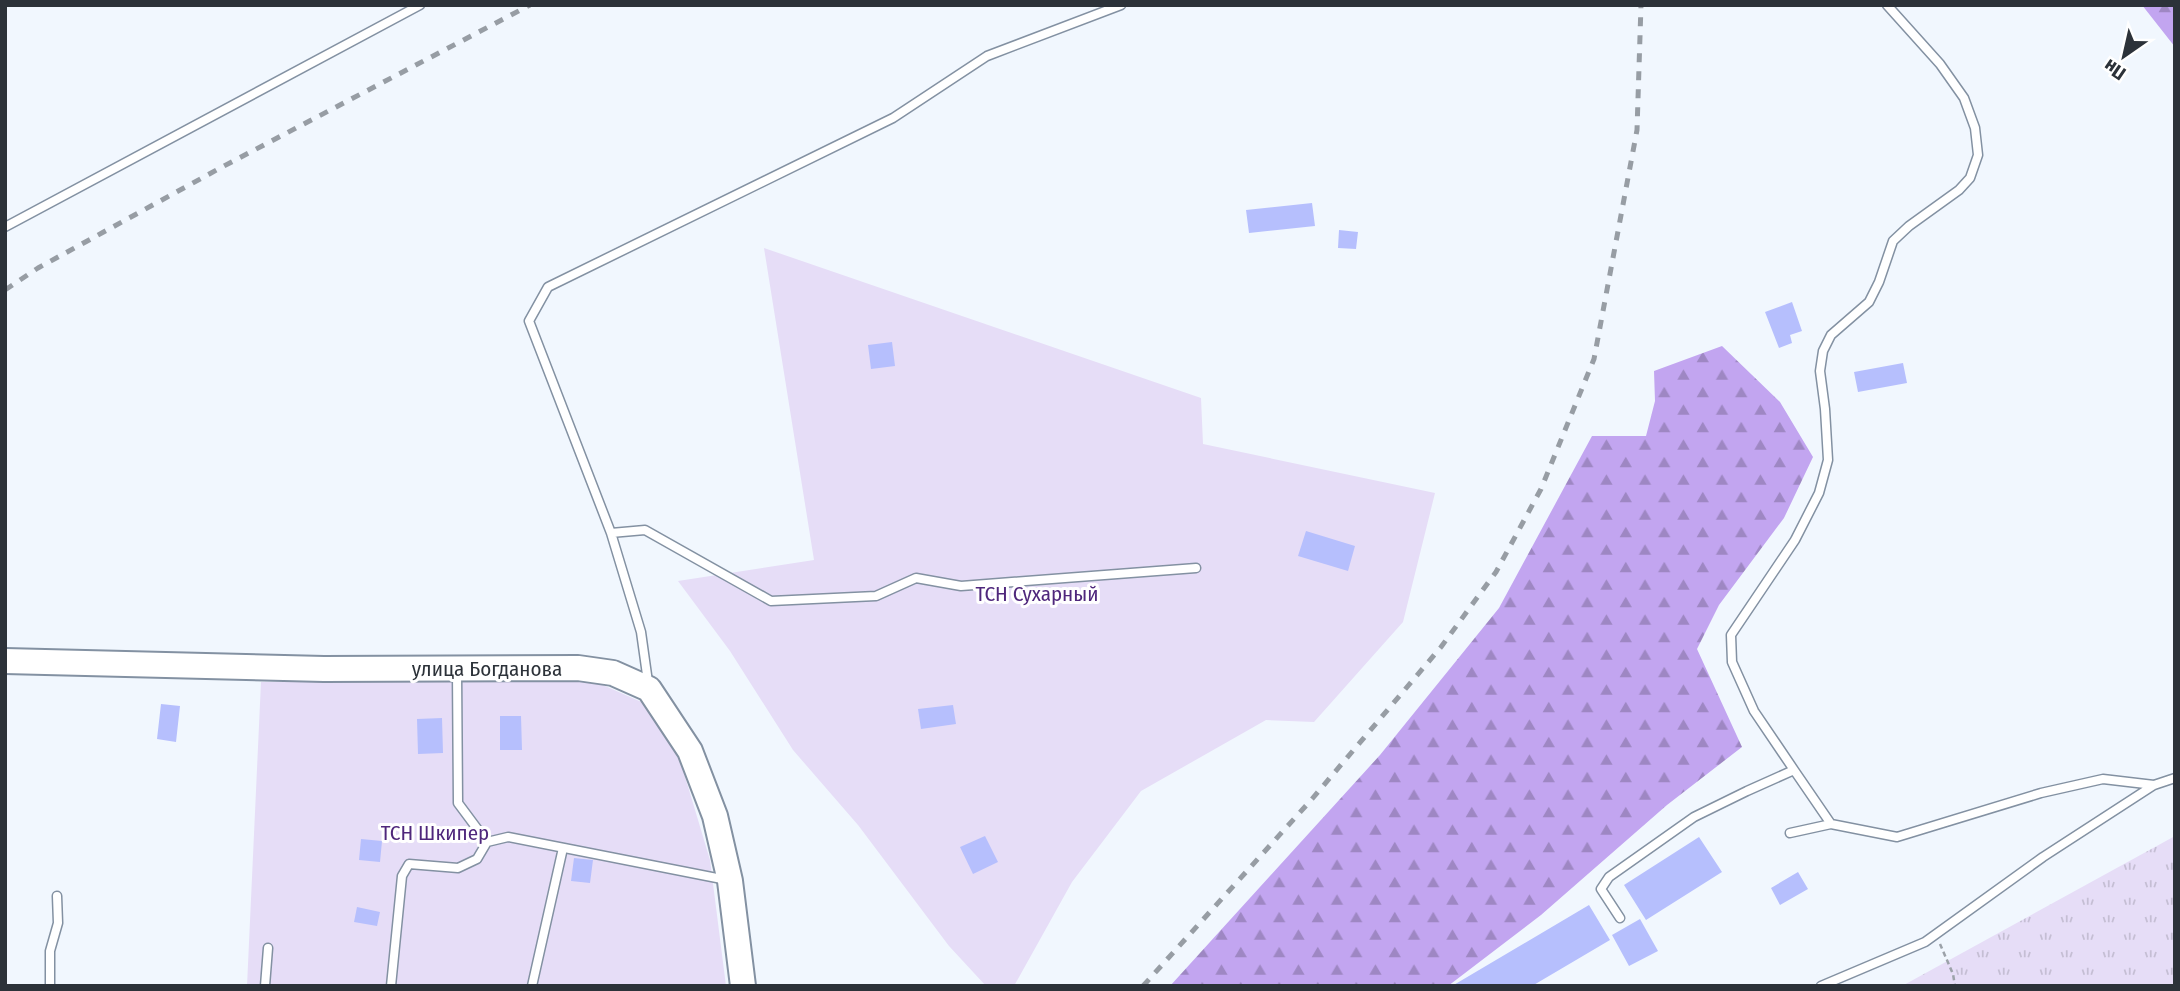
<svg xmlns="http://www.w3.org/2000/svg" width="2180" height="991" font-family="'Fira Sans Condensed',sans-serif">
<defs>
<pattern id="grass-tufts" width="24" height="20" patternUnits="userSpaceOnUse" patternTransform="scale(1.75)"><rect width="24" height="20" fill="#e6ddf7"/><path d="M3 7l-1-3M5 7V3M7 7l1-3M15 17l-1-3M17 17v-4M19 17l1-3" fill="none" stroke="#c5bed4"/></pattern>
<pattern id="forest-firs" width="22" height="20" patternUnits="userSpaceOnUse" patternTransform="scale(1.75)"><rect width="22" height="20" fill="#c2a5f0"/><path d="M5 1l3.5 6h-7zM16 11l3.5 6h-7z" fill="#9e87c3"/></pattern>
</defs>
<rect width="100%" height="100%" fill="#f1f7fe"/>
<path fill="url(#grass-tufts)" d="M2175 836V986H1902Z"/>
<path fill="url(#forest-firs)" d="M2142 5H2175V47Z
M1722 346 1780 402 1813 457 1784 518 1719 605 1697 649 1742 747 1667 805 1541 915 1448 986H1170L1380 755 1499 608 1592 436H1646L1655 401 1654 371Z"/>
<path fill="#e6ddf7" d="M764 248 1201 398 1203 444 1435 493 1403 622 1314 722 1266 720 1141 791 1072 882 1014 986H986L949 946 858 825 793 750 730 651 678 581 814 560Z
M587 678 646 704 678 753 710 860 726 986H247L261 682Z"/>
<path fill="#b6bffd" d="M1312 203 1315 226 1249 233 1246 210Z
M1339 230 1358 232 1356 249 1338 248Z
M1792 302 1802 331 1790 335 1792 343 1779 348 1765 312Z
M892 342 895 366 871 369 868 345Z
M1903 363 1907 383 1858 392 1854 372Z
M1306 531 1355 546 1348 571 1298 556Z
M161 704 180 706 176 742 157 739Z
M953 705 956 724 921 729 918 709Z
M500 716H521L522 750H500Z
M442 718 443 753 418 754 417 719Z
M985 836 998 862 973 874 960 847Z
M1699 837 1722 872 1646 920 1624 885Z
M361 839 382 841 380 862 359 860Z
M574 858 593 860 590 883 571 881Z
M1798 872 1808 889 1780 905 1771 888Z
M1589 905 1610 940 1532 986H1452Z
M357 907 380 912 377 926 354 922Z
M1640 919 1658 951 1629 966 1612 935Z"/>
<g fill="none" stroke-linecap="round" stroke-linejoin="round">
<defs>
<path id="lane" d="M5 227 420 5
M611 533 645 530 771 601 876 596 916 578 961 586 1196 568
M457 672 458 803 487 842
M648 682 641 632 611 533 529 321 548 287 893 118 987 56 1121 5
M1794 770 1754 711 1732 662 1731 635 1795 540 1819 493 1828 460 1825 409 1820 371 1823 351 1831 335 1869 302 1879 282 1893 241 1909 226 1959 190 1970 178 1978 155 1975 128 1964 98 1940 64 1887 5
M1790 833 1831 824 1897 837 2041 793 2103 779 2154 785
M1620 918 1601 889 1609 877 1694 817 1747 791 1794 770 1831 824
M50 986V951L58 923 57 896
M265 986 268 948
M391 986 402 876 409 864 458 868 477 859 487 842 508 837 727 880
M532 986 563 848
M1821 986 1925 942 2043 857 2154 785 2175 778"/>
<path id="primary" d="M5 661 324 669 578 668 613 673 649 689 690 751 715 816 730 881 743 986"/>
</defs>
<use href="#lane" stroke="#8391a2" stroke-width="11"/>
<use href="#primary" stroke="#8391a2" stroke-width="28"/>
<path stroke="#9ca2a9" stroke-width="2.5" stroke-dasharray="5 3.5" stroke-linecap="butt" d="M1940 944 1953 974 1955 986"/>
<use href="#lane" stroke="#fff" stroke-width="8"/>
<use href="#primary" stroke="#fff" stroke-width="24"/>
<path stroke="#979da4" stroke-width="5" stroke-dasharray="9 9" stroke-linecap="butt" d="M5 290 38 268 222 167 530 5
M1143 986 1312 799 1441 647 1496 572 1541 489 1594 359 1637 130 1641 5"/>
</g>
<g text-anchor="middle" stroke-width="6" stroke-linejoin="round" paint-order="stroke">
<g font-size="21" fill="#4f277c" stroke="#fff">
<text x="1037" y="601">ТСН Сухарный</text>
<text x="435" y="840">ТСН Шкипер</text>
</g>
<g font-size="21" fill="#2c3239" stroke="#fff">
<text x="487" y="676">улица Богданова</text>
</g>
</g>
<rect width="2180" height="991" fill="none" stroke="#2c3239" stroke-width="14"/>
<g transform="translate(2124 56) rotate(214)" stroke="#ffffff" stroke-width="5" paint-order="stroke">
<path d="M0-5L12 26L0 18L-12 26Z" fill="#2c3239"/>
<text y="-10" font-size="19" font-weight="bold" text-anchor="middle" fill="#2c3239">Пн</text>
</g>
</svg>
